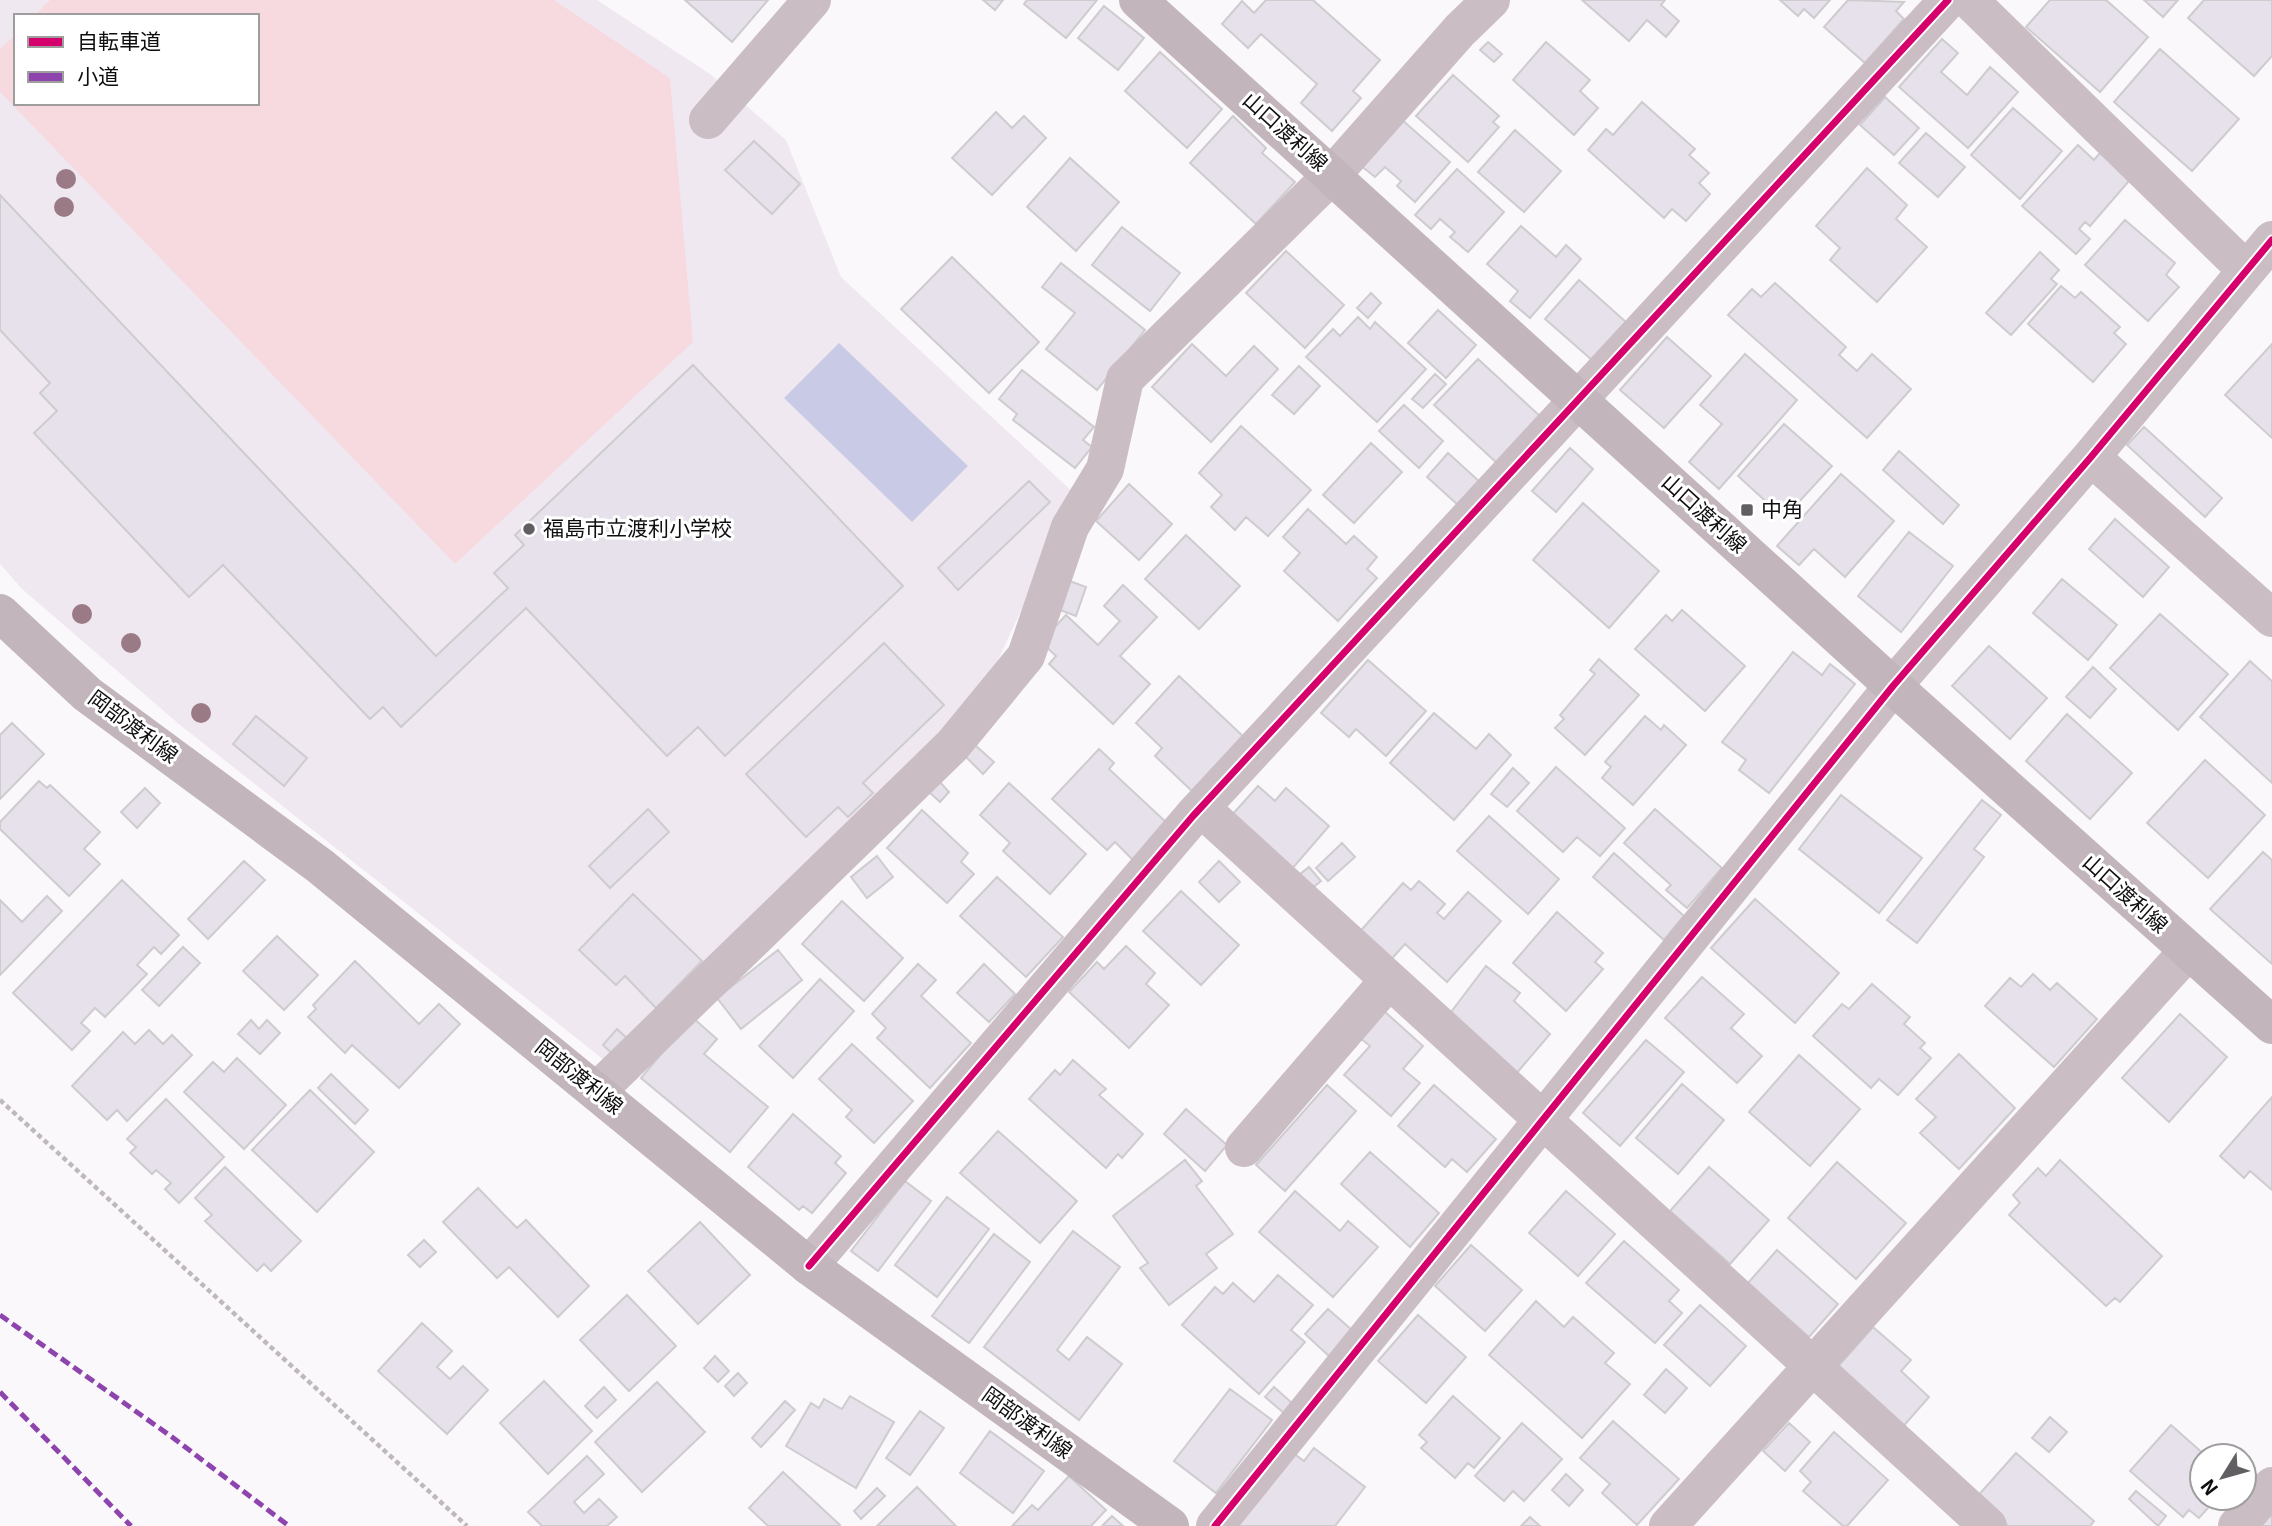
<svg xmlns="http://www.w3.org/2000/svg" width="2272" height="1526" font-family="Georgia,'Noto Sans JP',serif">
<rect width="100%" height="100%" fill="#fbf8fb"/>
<path fill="#f0e8f0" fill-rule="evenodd" d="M0 0H597L710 74 786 140 841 277 1075 494 999 658 964 714 613 1067 180 725 22 589 0 564ZM16 16H257V103H16Z"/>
<path fill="#f6dae0" d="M50 0H554L670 78 693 342 455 564 0 92V49L16 34V103H257V16H34Z"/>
<path fill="#c9cae6" d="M839 343 968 466 912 522 784 398Z"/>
<path fill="#e6e1ea" stroke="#ceccce" stroke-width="2" d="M685 0H768L732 42Z
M983 0H1003L995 10Z
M1027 0H1097L1066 38 1024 4Z
M1266 0H1313L1380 60 1353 91 1361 98 1332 131 1301 103 1317 84 1261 34 1248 48 1222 24 1242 1 1254 13Z
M1582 0H1665L1661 5 1679 21 1666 37 1647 20 1629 41Z
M1780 0H1830L1814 18 1804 9 1798 16Z
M1848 0 1904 2 1896 11 1904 19 1865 63 1824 27Z
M2050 0H2106L2148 37 2100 92 2026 27Z
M2144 0H2178L2163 17Z
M2204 0H2272V56L2254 76 2188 18Z
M1104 6 1144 38 1118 70 1078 38Z
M1942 39 1958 53 1941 72 1967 95 1990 67 2018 92 1968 148 1899 87Z
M1488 42 1502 54 1494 62 1480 50Z
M1546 42 1590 80 1580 91 1598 108 1574 135 1513 80Z
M2160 49 2239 119 2192 171 2114 102Z
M1160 52 1222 109 1187 148 1125 91Z
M1453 75 1499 116 1493 122 1499 127 1468 162 1416 116Z
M1885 97 1919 128 1894 155 1860 125Z
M1642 102 1695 149 1689 155 1709 173 1699 183 1710 194 1686 221 1672 209 1664 218 1588 150 1606 129 1613 135Z
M2013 108 2062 151 2020 199 1971 155Z
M996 112 1012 128 1024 116 1046 138 992 195 952 158Z
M1233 116 1266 148 1262 153 1295 182 1256 224 1190 163Z
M1401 119 1450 162 1415 202 1397 186 1401 181 1385 167 1375 177 1360 165Z
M1515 130 1561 171 1524 212 1478 172Z
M1926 133 1965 167 1938 197 1899 163Z
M754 141 800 184 772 214 725 170Z
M2078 145 2094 160 2105 147 2135 174 2090 226 2085 222 2079 229 2090 239 2076 254 2022 206Z
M1070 158 1119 202 1076 251 1027 207Z
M1867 168 1907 205 1896 219 1927 247 1877 302 1830 260 1840 248 1816 226Z
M1457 169 1504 212 1468 252 1450 237 1455 232 1440 219 1431 229 1415 215Z
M0 195 436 656 508 588 494 573 524 545 515 535 693 365 903 586 725 756 698 727 667 756 526 608 401 727 383 707 370 719 223 565 189 597 34 433 57 411 40 393 50 383 0 330Z
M2125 220 2175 263 2166 275 2179 287 2148 321 2085 265Z
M1521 226 1556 257 1566 245 1581 259 1530 318 1510 301 1518 291 1487 264Z
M1122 227 1180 273 1150 311 1092 265Z
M1286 251 1344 305 1305 348 1246 293Z
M2040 252 2059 270 2051 279 2057 284 2011 335 1986 313Z
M952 257 1039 342 989 393 901 309Z
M1061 263 1145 330 1097 390 1046 349 1075 313 1042 287Z
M1579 280 1626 322 1592 360 1545 319Z
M1775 283 1846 347 1839 355 1857 371 1872 354 1911 389 1867 438 1728 315 1752 289 1761 297Z
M2061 286 2075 298 2081 292 2120 327 2114 333 2126 344 2093 382 2028 324Z
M1371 293 1381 303 1368 318 1357 308Z
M1438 310 1476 345 1446 378 1408 343Z
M1358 317 1370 329 1375 322 1426 369 1377 422 1306 357 1333 329 1340 336Z
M1667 337 1711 376 1664 428 1620 390Z
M1192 344 1226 376 1254 346 1278 369 1211 442 1152 387Z
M2272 344V438L2225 395Z
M1745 354 1797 400 1719 489 1689 462 1722 424 1700 405Z
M1478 359 1541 417 1498 464 1434 405Z
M1299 366 1320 386 1294 414 1272 395Z
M1022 370 1094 427 1083 440 1092 447 1075 468 1013 420 1017 414 999 399Z
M1435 374 1446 384 1423 408 1412 399Z
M1404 405 1443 441 1419 468 1379 431Z
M1784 424 1832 466 1784 518 1738 476Z
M1241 426 1311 490 1268 536 1246 517 1235 530 1211 507 1222 495 1199 473Z
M2144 427 2222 498 2205 517 2127 445Z
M1371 443 1402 472 1354 523 1323 495Z
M1570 448 1593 469 1556 512 1532 491Z
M1899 451 1959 505 1943 524 1883 470Z
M1448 453 1480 482 1458 505 1427 477Z
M1841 474 1894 521 1845 577 1814 549 1799 565 1777 546Z
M1029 481 1050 502 958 590 938 568Z
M1129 484 1172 524 1139 560 1096 521Z
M1583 503 1659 571 1609 628 1533 560Z
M1308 509 1346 544 1354 536 1377 557 1367 569 1377 578 1338 621 1284 571 1300 553 1283 537Z
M2115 519 2169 567 2143 597 2089 549Z
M1909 532 1953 566 1901 632 1858 596Z
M1186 535 1240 586 1199 629 1145 579Z
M2062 579 2117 625 2088 660 2033 613Z
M1067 580 1086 587 1076 616 1057 609Z
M1123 585 1157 617 1120 656 1150 684 1113 724 1049 664 1056 656 1041 642 1066 615 1098 645 1120 621 1104 606Z
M1682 610 1745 666 1705 711 1635 649 1666 615 1672 621Z
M2160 614 2228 674 2178 730 2110 668Z
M884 643 944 705 863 783 873 793 848 817 838 807 806 837 746 774Z
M1989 646 2047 698 2010 739 1952 686Z
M1793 652 1822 675 1830 664 1855 684 1769 793 1739 770 1746 760 1722 742Z
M1599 659 1639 695 1585 755 1555 728 1564 719 1560 715 1595 674 1590 670Z
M1368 660 1426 711 1386 756 1356 729 1349 737 1321 713Z
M2250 661 2272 681V783L2200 717Z
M2093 667 2116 689 2090 718 2066 697Z
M1179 676 1245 738 1194 793 1155 756 1162 748 1136 723Z
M1434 713 1476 749 1489 734 1511 755 1454 820 1390 763Z
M2067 714 2132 773 2090 819 2026 761Z
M256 716 307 758 284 786 233 744Z
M1645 716 1661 730 1664 725 1686 745 1633 805 1602 778 1611 767 1605 762Z
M12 723 44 754 0 799V735Z
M975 745 994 762 983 774 965 756Z
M1099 749 1114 763 1109 769 1167 823 1133 860 1115 842 1107 850 1052 799Z
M2205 760 2265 815 2208 878 2147 823Z
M1556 767 1625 828 1600 856 1577 837 1563 852 1517 811Z
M1513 768 1529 783 1507 807 1491 794Z
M39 781 47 788 50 785 100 832 84 849 100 864 69 896 0 829V822Z
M939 781 949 792 940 802 929 792Z
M1009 783 1086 854 1050 894 1003 851 1010 843 980 815Z
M1258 786 1275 801 1286 788 1329 826 1291 870 1231 816Z
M145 788 160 803 137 828 121 812Z
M1841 795 1922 858 1879 913 1799 849Z
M1982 800 2001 815 1974 849 1984 857 1917 943 1887 920Z
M648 809 669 832 610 888 589 866Z
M1655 809 1722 868 1687 908 1666 890 1671 885 1624 843Z
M922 810 968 853 961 862 974 874 947 903 887 848Z
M1489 816 1559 879 1528 914 1457 851Z
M1342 843 1355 857 1328 881 1316 868Z
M2263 852 2272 860V964L2210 909Z
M1614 853 1684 916 1664 940 1593 877Z
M877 856 893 877 867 898 851 877Z
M244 861 265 880 208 939 188 919Z
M1219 861 1240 882 1219 902 1199 882Z
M1309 867 1321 881 1306 893 1294 879Z
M997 877 1063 937 1026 977 960 916Z
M122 880 179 935 161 954 154 947 137 965 147 974 105 1017 95 1008 81 1023 90 1031 72 1050 13 993Z
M1419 881 1445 904 1437 913 1444 919 1468 892 1501 921 1447 982 1405 944 1387 964 1356 936 1403 883 1411 890Z
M1181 891 1239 945 1201 985 1143 931Z
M633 894 702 961 656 1008 625 976 616 985 579 950Z
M47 896 62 911 0 975V900L22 922Z
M1755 899 1839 973 1795 1023 1711 948Z
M842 901 903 958 864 1001 802 944Z
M1557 912 1603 953 1595 962 1603 969 1566 1011 1513 963Z
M277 936 318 975 284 1010 243 971Z
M1126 946 1155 973 1146 984 1169 1005 1129 1048 1069 992 1097 962 1104 969Z
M183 947 200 963 159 1006 142 990Z
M778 950 802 980 741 1029 717 998Z
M355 961 419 1024 439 1004 460 1024 399 1088 352 1045 345 1053 308 1017 316 1009 313 1005Z
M918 964 936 980 921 996 971 1043 930 1088 877 1038 886 1028 872 1014Z
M984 964 1015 994 989 1022 957 993Z
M1486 966 1520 993 1514 1001 1550 1034 1515 1075 1448 1016Z
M2033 974 2050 990 2057 983 2097 1019 2054 1067 1985 1006 2010 978 2021 987Z
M1702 977 1744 1014 1731 1028 1762 1056 1737 1083 1665 1018Z
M820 979 854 1011 793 1078 759 1046Z
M1872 984 1910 1017 1904 1024 1925 1043 1920 1048 1931 1058 1898 1095 1879 1079 1871 1088 1813 1036 1842 1004 1849 1009Z
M1384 1011 1423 1046 1403 1069 1420 1083 1391 1116 1344 1075 1370 1046 1360 1038Z
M2180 1014 2227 1057 2169 1122 2122 1078Z
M692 1017 717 1039 704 1054 768 1107 730 1152 641 1078Z
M251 1020 259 1029 267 1020 280 1033 260 1054 238 1034Z
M617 1029 630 1041 616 1057 603 1045Z
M149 1030 163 1044 172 1035 192 1055 127 1121 117 1110 107 1120 72 1086 123 1032 135 1044Z
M1646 1040 1684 1072 1620 1146 1583 1113Z
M852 1044 913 1101 874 1143 846 1117 852 1110 819 1079Z
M1959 1054 2015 1108 1959 1169 1920 1133 1936 1117 1916 1099Z
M1799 1055 1860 1109 1810 1166 1749 1112Z
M237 1058 286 1105 244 1149 184 1092 213 1062 224 1072Z
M1073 1060 1106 1089 1099 1095 1143 1134 1122 1158 1118 1154 1106 1168 1029 1099 1055 1070 1060 1075Z
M331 1074 368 1110 355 1124 318 1088Z
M1682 1084 1724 1120 1678 1174 1636 1138Z
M1327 1085 1356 1111 1285 1191 1256 1165Z
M1434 1085 1496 1139 1467 1172 1452 1159 1445 1167 1398 1126Z
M310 1090 374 1152 317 1212 252 1150Z
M2272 1097V1190L2250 1171 2244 1178 2220 1156Z
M166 1099 224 1157 179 1203 165 1189 171 1183 156 1170 152 1174 130 1153 136 1147 127 1139Z
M1186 1109 1227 1145 1205 1171 1164 1134Z
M793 1114 841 1156 835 1163 846 1173 812 1213 803 1206 799 1210 748 1167Z
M998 1131 1077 1201 1040 1243 960 1173Z
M1370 1152 1439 1213 1410 1247 1341 1184Z
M1185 1160 1202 1181 1196 1186 1233 1234 1206 1254 1217 1268 1169 1305 1140 1268 1148 1263 1113 1216Z
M2060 1160 2162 1256 2120 1302 2115 1298 2106 1306 2009 1215 2020 1203 2013 1195 2038 1168 2046 1176Z
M1837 1162 1906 1223 1856 1279 1788 1218Z
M225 1167 301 1241 271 1271 264 1264 257 1271 205 1221 212 1215 195 1198Z
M1709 1167 1769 1220 1730 1264 1670 1211Z
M905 1181 931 1201 878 1271 851 1251Z
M478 1188 517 1228 526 1220 589 1286 558 1317 509 1267 497 1278 443 1222Z
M1295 1191 1340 1231 1348 1221 1378 1247 1333 1297 1259 1232Z
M1566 1191 1615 1234 1578 1276 1529 1233Z
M947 1197 989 1229 937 1297 895 1265Z
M700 1222 750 1275 698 1324 648 1271Z
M1073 1231 1120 1267 1057 1350 1069 1360 1087 1337 1122 1364 1079 1420 984 1347Z
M994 1234 1030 1262 969 1343 932 1316Z
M424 1240 436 1252 420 1267 408 1255Z
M1624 1241 1679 1290 1669 1301 1682 1313 1655 1343 1586 1283Z
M1471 1245 1522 1290 1485 1331 1435 1286Z
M1777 1250 1838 1304 1809 1337 1748 1283Z
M1278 1275 1313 1305 1291 1330 1305 1342 1259 1394 1182 1325 1215 1287 1223 1294 1233 1283 1254 1302Z
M627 1295 676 1346 629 1391 580 1340Z
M1536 1301 1564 1327 1573 1317 1614 1353 1605 1363 1630 1384 1582 1438 1489 1355Z
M1700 1305 1746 1346 1710 1386 1664 1345Z
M1328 1309 1352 1330 1329 1356 1305 1334Z
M1418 1315 1466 1357 1426 1403 1378 1361Z
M422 1323 452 1351 437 1367 450 1379 463 1366 488 1390 447 1434 378 1371Z
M1873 1327 1911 1360 1901 1371 1929 1397 1900 1430 1834 1371Z
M715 1356 729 1371 718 1382 704 1368Z
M1666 1369 1687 1388 1665 1413 1644 1395Z
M738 1373 747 1383 734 1396 725 1386Z
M544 1381 592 1431 548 1474 500 1423Z
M657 1382 705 1432 642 1492 595 1442Z
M604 1387 616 1400 597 1418 585 1406Z
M1274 1387 1292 1403 1284 1413 1265 1397Z
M1230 1389 1272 1420 1216 1493 1174 1461Z
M850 1396 894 1422 856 1488 786 1446 811 1403 819 1408 824 1399 842 1409Z
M1453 1396 1500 1438 1474 1468 1468 1463 1455 1478 1421 1448 1427 1442 1419 1435Z
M785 1401 795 1410 761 1447 752 1438Z
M920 1411 944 1428 910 1475 886 1458Z
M2050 1417 2067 1432 2049 1452 2032 1438Z
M1613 1421 1679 1479 1637 1525 1602 1493 1610 1484 1580 1458Z
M1522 1423 1562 1459 1524 1501 1513 1491 1504 1501 1475 1476Z
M1789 1423 1810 1442 1785 1471 1763 1451Z
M2171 1425 2206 1456H2202V1498H2217L2199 1518 2189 1510 2183 1517 2130 1471Z
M990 1431 1044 1471 1013 1513 960 1473Z
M1834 1432 1888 1480 1847 1526H1843L1803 1491 1811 1482 1800 1471Z
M1314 1448 1365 1487 1335 1526H1238L1293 1453 1304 1461Z
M2016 1453 2094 1521 2090 1526H2008L1976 1498Z
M587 1456 604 1474 574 1502 584 1513 599 1499 617 1517 607 1526H542L528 1512Z
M783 1472 840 1525 839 1526H768L749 1508Z
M1566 1474 1583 1490 1569 1506 1552 1490Z
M1069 1476 1106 1510 1091 1526H1012L1032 1505 1038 1510Z
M917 1487 956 1526H877Z
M877 1488 885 1496 861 1519 854 1511Z
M2136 1491 2166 1516 2158 1526 2129 1499Z
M2272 1514V1526H2261Z
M1112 1516 1123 1526H1102Z
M1530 1517 1540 1526H1521Z"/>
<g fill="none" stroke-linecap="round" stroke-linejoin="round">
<path stroke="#bfb8bc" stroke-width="4.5" stroke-dasharray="5 3.5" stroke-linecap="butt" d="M0 1100 467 1526"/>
<path stroke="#cabdc4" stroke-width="38" d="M1969 0 2246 270
M708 120 812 0
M2091 457 2272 618
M1201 808 1988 1526
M597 1091 952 746 1026 656 1070 527 1105 469 1125 379 1332 175 1460 30 1491 0
M1244 1148 1389 980
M809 1266 1193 816 1948 0
M1215 1526 1893 686 2091 457 2272 240
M1668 1526 2188 951
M2237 1526 2272 1486"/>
<path stroke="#c2b5bc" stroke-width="38" d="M1138 0 1893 686 2272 1025
M0 613 87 694 320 866 809 1266 1170 1526"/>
<path stroke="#8e44ad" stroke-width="5" stroke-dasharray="10 5" stroke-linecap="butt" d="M0 1315 172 1437 289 1526
M0 1392 131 1526"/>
<defs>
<path id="cycleway" d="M809 1266 1193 816 1948 0
M1215 1526 1893 686 2091 457 2272 240"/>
</defs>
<use href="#cycleway" stroke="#fff" stroke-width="11"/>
<use href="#cycleway" stroke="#d6006c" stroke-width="7"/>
</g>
<g fill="#9a7a84">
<circle cx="66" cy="179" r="10"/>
<circle cx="64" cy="207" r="10"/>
<circle cx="82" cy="614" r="10"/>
<circle cx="131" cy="643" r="10"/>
<circle cx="201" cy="713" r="10"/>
</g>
<g fill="#625f62" stroke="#fff" stroke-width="2.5">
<rect x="1740" y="503" width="14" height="14" rx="3.5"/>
<circle cx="529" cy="529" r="7"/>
</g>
<g text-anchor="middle" stroke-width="6" stroke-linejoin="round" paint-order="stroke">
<g font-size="21" fill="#0f0d0f" stroke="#fff">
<text transform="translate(1285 132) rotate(42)" y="7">山口渡利線</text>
<text transform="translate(1704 514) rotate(42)" y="7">山口渡利線</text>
<text transform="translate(133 727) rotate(37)" y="7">岡部渡利線</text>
<text transform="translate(2125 894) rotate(42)" y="7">山口渡利線</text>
<text transform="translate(579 1077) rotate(39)" y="7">岡部渡利線</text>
<text transform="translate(1027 1423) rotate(36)" y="7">岡部渡利線</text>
</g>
<g font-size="21" fill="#0f0d0f" stroke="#fff" text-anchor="start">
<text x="1761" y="517">中角</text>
<text x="543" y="536">福島市立渡利小学校</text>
</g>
</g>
<rect x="14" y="14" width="245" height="91" fill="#ffffff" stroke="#9f9e9f" stroke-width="2"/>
<rect x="28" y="37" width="35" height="10" fill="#d6006c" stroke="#9f9e9f" stroke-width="2"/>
<text x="77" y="49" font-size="21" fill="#0f0d0f">自転車道</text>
<rect x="28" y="72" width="35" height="10" fill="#8e44ad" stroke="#9f9e9f" stroke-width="2"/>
<text x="77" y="84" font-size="21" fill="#0f0d0f">小道</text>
<g transform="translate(2223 1477) rotate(233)"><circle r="33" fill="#ffffff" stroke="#9f9e9f" stroke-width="2"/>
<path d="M0-5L12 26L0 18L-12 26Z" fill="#625f62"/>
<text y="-10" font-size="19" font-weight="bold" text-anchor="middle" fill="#0f0d0f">N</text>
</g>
</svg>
